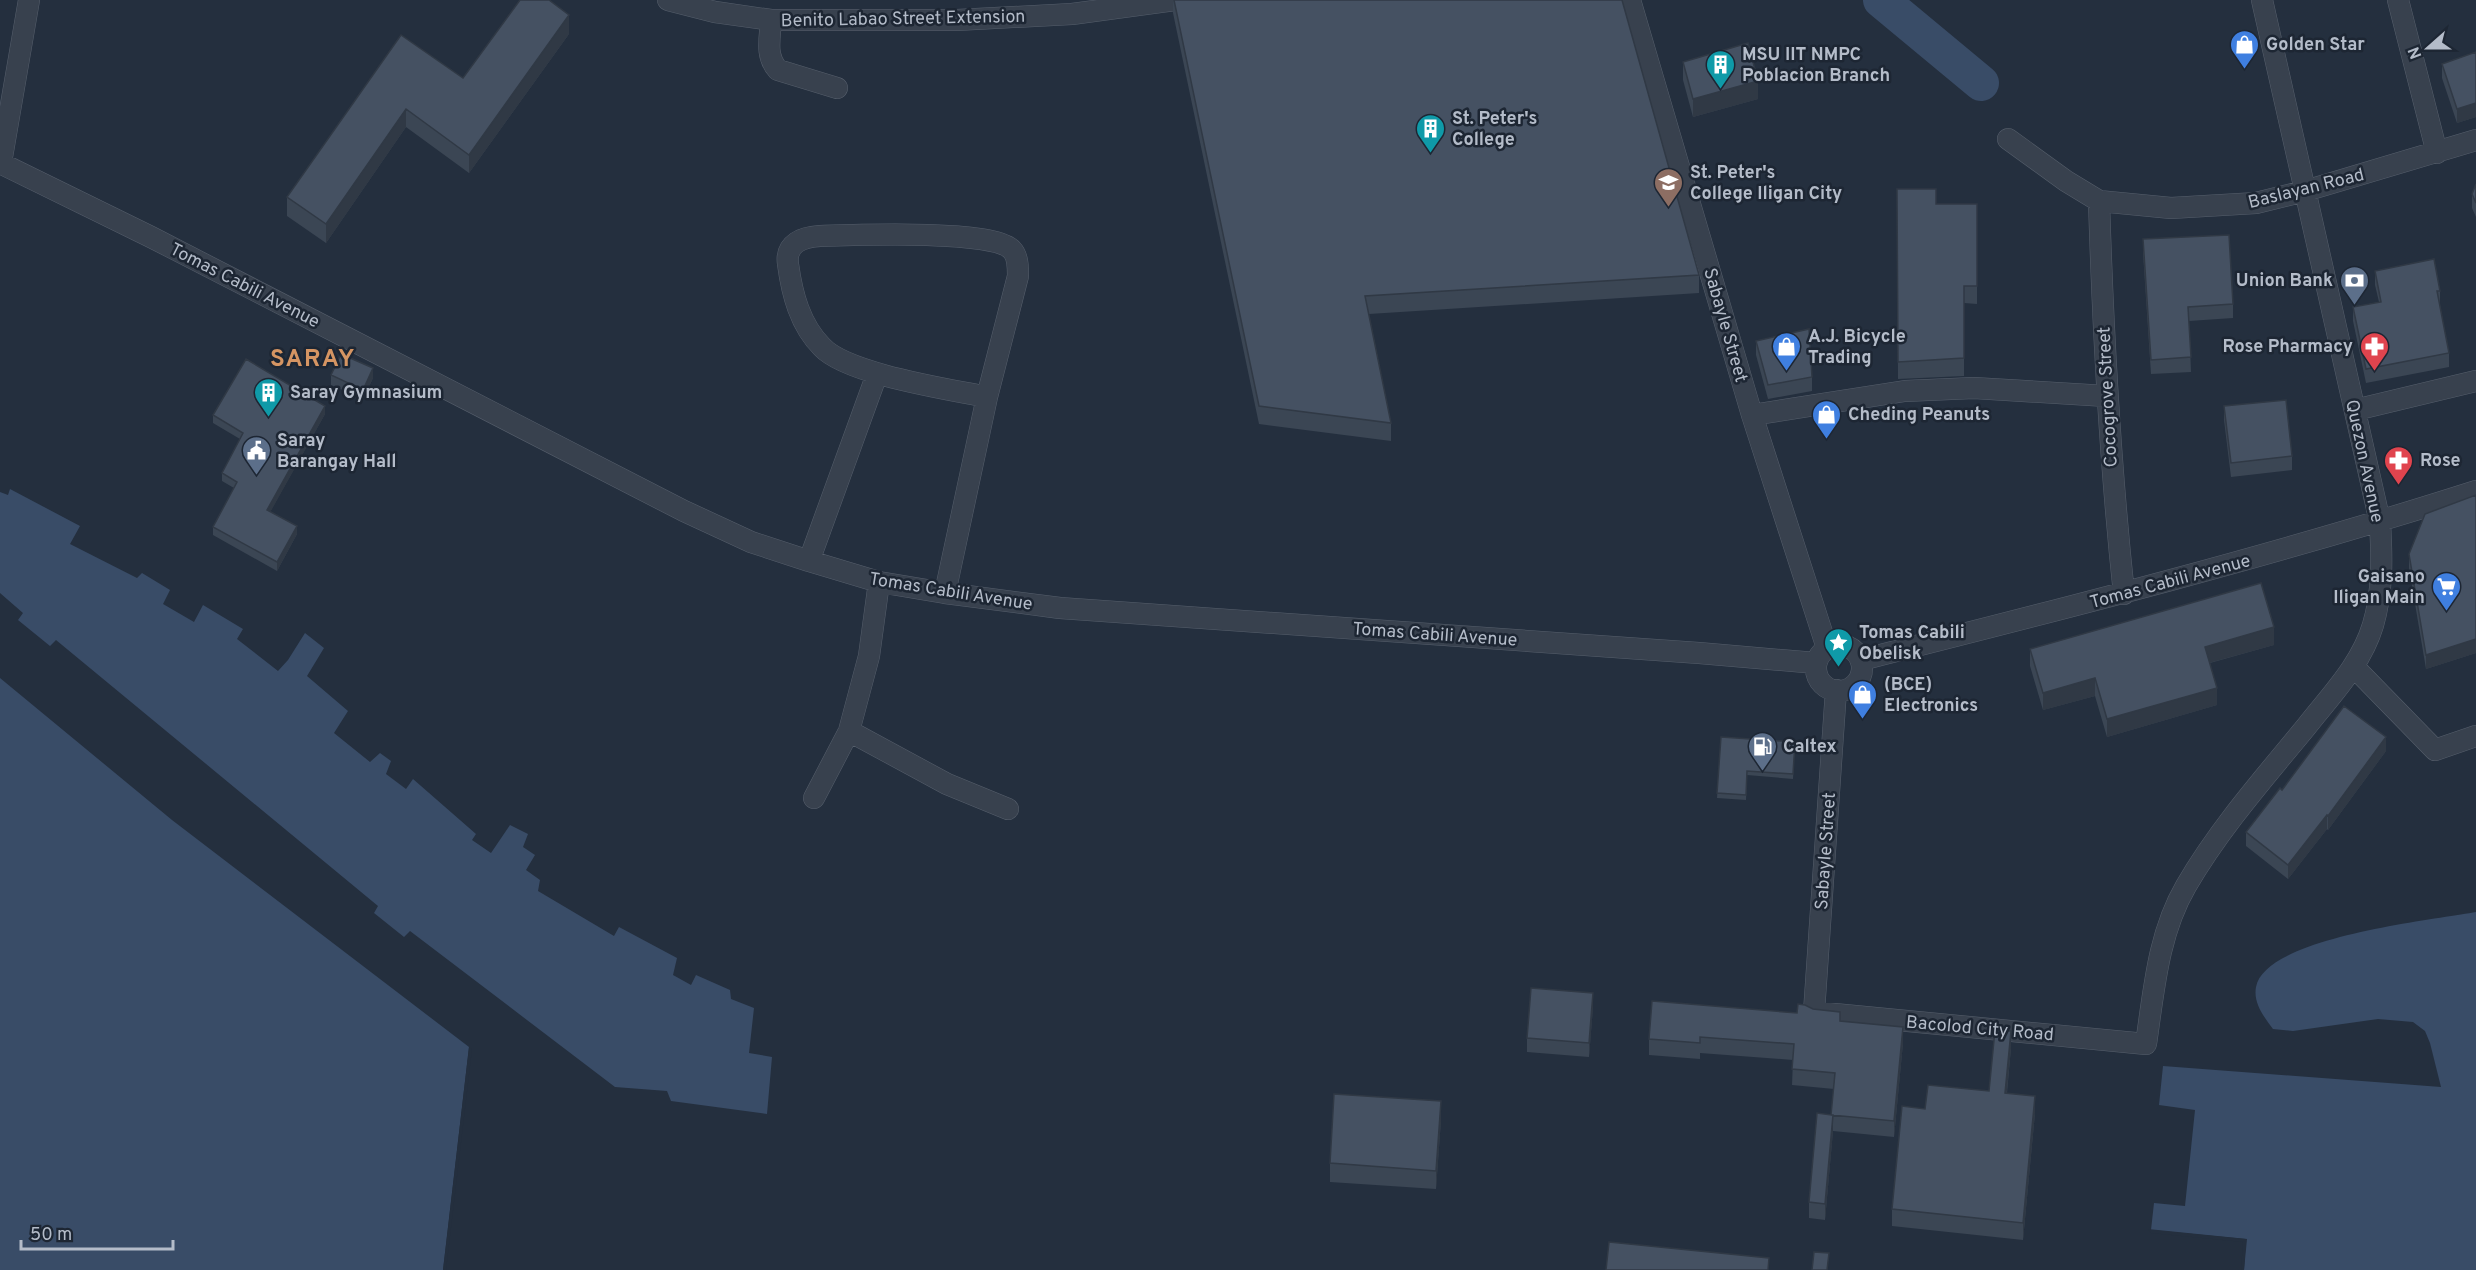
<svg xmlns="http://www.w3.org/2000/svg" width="2476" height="1270" font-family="Overpass,sans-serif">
<rect width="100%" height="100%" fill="#242f3e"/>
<path fill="#394c67" d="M10 489 80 526 70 544 137 578 142 573 170 590 163 604 194 622 203 605 243 629 237 639 278 671 288 660 305 633 324 648 307 676 348 711 334 733 370 762 380 753 391 761 386 774 406 789 413 779 476 834 472 840 491 853 510 825 528 834 523 847 535 855 526 870 540 880 538 891 614 936 619 927 677 958 673 975 691 985 696 975 730 990 731 999 754 1008 749 1053 772 1057 767 1114 671 1101 667 1091 615 1087 410 931 404 937 374 913 378 906 56 640 50 646 18 620 23 613 0 593V492L8 495Z
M0 678 172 820 469 1047 443 1270H0Z
M2476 912V1270H2244L2246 1239 2151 1230 2154 1203 2185 1206 2195 1110 2159 1105 2163 1066 2441 1087 2430 1043 2425 1031 2413 1022 2378 1019 2293 1031 2273 1029C2264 1017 2253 1003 2256 987 2265 937 2434 920 2476 912Z"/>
<path fill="#242f3e" d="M469 1047 472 1049 446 1270H443Z
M2148 1229 2247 1239 2244 1270H2241L2243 1242 2151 1233Z"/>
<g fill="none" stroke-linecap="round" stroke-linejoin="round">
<path stroke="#394c67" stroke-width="36" d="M1881 0 1981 83"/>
<defs>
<path id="minor" d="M668 0 715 12 771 20H957L1072 14 1175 0
M1630 0 1752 415 1827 648
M2398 0 2437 153
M771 20C770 38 765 56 778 70L837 88
M2008 139 2066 181 2099 201 2171 208 2256 203 2305 191 2476 140
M0 163 151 237 684 511 751 542 809 561 879 582 945 593 1060 608 1699 653 1816 663
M1 163 29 0
M2099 201C2103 332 2110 463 2124 594
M2355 410 2476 381
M1752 415 1905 391 1974 388 2106 396
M809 561 877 374
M945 593 987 397 1018 276C1018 268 1018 256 1012 250 994 229 851 235 820 236 803 237 785 243 788 264 792 294 800 325 822 347 847 374 948 389 987 397
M1816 668a23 23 0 1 1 46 0a23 23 0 1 1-46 0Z
M1861 660C2067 608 2273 556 2476 491
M2354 667 2435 750 2476 736
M1836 690 1814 1012 2146 1044C2154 990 2158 934 2186 886 2219 829 2264 778 2306 727 2331 695 2361 665 2373 625 2383 591 2382 557 2380 522L2262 0
M849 731 947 784 1008 809
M814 798 849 731 869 656 879 582"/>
</defs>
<use href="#minor" stroke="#565f6c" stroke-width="22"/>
<use href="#minor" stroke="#38414e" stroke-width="21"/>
</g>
<path fill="#3b4654" d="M1173 0H1622L1699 275V293L1369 314 1391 423V441L1259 424 1173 13Z
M569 34 469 173 406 127 326 243 287 216V197L401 35 463 78Z
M2476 52V117L2457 123 2442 78V64Z
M1683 62 1758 99 1693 117 1683 80Z
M2476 184V217L2472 208V194Z
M1897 189 1936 204H1977V304L1964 303V376L1898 379Z
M2143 239 2233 304V318L2189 321 2191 372 2151 374 2143 253Z
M2375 271 2440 291V305L2449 353V367L2366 383 2353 321V307L2379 302 2375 285Z
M1756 341 1812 377V391L1768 399 1756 355Z
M331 375 373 378 363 399 331 385Z
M2224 406 2292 456V470L2231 477 2224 420Z
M325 414 270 512 297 534 277 571 213 535V527L234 488 222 481V473L240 439 213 423V415Z
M2476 495V653L2426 669 2409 568V554Z
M2274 645 2210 663 2217 705 2107 737 2095 696 2043 710 2030 666V649Z
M1721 737 1795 742 1793 779 1747 775 1746 800 1717 798Z
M2386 751 2328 830 2327 829 2288 879 2246 846V832L2282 790Z
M1593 1007 1589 1057 1527 1052V1038Z
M1840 1021 1903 1043 1894 1137 1833 1131 1825 1220 1809 1218V1202L1831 1115 1834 1089 1792 1085 1793 1060 1700 1053V1059L1649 1055V1039Z
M2011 1048 2007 1093 2035 1113 2023 1240 1892 1226V1209L1925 1109 1989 1091Z
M1441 1120 1436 1189 1330 1182V1163Z"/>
<path fill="#303945" d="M569 15V34L469 173V155Z
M1758 81V99L1693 117V99Z
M2476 103V117L2457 123V109Z
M406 109V127L326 243V224Z
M373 368V378L363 399V390Z
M325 406V414L267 518V510Z
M297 526V534L277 571V562Z
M2274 627V645L2205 664V647Z
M2476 639V653L2426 669V655Z
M2095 678V696L2043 710V693Z
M2217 688V705L2107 737V719Z
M2386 737V751L2328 830V816Z
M2327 815V829L2288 879V865Z
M1593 993V1007L1589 1057V1043Z
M1903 1027V1043L1894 1137V1121Z
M2011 1031V1048L2005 1110V1093Z
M2035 1096V1113L2023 1240V1223Z
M1441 1101V1120L1436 1189V1171Z
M1833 1115V1131L1825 1220V1204Z"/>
<path fill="#455162" stroke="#303945" stroke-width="1.5" d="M520 0H549L569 15 469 155 406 109 326 224 287 197 401 35 463 78Z
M1174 0H1622L1699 275 1365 296 1391 423 1259 406Z
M1748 43 1758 81 1693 99 1683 62Z
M2476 52V103L2457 109 2442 64Z
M2476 184V203L2472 194Z
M1897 189H1936V204H1977V286H1964V358L1898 362Z
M2229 235 2233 304 2188 307 2191 357 2151 360 2143 239Z
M2434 259 2440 291H2437L2449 353 2366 369 2353 307 2381 302 2375 271Z
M1809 329 1812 377 1768 385 1756 341Z
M341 354 373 368 363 390 331 375Z
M246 359 325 406 267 510 297 526 277 562 213 527 237 482 222 473 243 433 213 415Z
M2286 400 2292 456 2231 463 2224 406Z
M2476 495V639L2426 655 2409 554 2425 514Z
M2261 583 2274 627 2205 647 2217 688 2107 719 2095 678 2043 693 2030 649Z
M2344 706 2386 737 2328 816 2327 815 2288 865 2246 832 2280 788 2282 790Z
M1721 737 1795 742 1793 774 1747 771 1746 795 1717 793Z
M1531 988 1593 993 1589 1043 1527 1038Z
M1652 1001 1797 1013 1798 1004 1805 1005 1813 1009 1840 1012V1021L1903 1027 1894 1121 1831 1115H1833L1825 1204 1809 1202 1817 1113 1831 1115 1835 1073 1792 1069 1794 1044 1700 1037V1043L1649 1039Z
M1995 1030 2011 1031 2005 1093 2035 1096 2023 1223 1892 1209 1902 1106 1925 1109 1928 1085 1989 1091Z
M1334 1094 1441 1101 1436 1171 1330 1163Z
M1609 1242 1769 1258 1768 1270H1606Z
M1814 1252 1829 1253 1827 1270H1812Z"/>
<defs>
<symbol id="shop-pin" viewBox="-11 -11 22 30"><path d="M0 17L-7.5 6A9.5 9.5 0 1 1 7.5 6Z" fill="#3f7fe0" stroke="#1d2633"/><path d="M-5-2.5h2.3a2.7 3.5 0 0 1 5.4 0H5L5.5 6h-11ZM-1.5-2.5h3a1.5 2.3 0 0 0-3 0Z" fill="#fff"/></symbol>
<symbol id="building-pin" viewBox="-11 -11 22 30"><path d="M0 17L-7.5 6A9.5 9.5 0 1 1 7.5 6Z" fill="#0f9aa8" stroke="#1d2633"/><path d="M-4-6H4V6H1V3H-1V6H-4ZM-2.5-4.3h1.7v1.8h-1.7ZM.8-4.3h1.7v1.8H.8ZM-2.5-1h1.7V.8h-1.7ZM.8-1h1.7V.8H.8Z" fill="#fff"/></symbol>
<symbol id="university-pin" viewBox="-11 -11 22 30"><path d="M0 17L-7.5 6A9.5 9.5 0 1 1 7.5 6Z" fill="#8d6e63" stroke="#1d2633"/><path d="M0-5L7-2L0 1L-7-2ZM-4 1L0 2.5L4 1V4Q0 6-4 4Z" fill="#fff"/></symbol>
<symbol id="bank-pin" viewBox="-11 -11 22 30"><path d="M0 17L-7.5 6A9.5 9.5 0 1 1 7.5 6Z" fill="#5c6f8a" stroke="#1d2633"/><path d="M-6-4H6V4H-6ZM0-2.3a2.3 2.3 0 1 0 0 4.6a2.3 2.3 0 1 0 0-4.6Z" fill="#fff"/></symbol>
<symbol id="pharmacy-pin" viewBox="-11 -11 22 30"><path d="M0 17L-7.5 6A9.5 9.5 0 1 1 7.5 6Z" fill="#e0444e" stroke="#1d2633"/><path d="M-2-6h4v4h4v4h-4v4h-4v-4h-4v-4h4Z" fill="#fff"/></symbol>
<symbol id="civic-pin" viewBox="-11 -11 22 30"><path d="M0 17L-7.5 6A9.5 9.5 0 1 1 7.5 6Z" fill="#5c6f8a" stroke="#1d2633"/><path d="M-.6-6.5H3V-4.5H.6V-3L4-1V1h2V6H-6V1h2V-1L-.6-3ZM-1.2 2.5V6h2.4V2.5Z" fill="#fff"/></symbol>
<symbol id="supermarket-pin" viewBox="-11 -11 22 30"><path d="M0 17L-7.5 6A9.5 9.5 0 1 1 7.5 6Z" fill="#3f7fe0" stroke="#1d2633"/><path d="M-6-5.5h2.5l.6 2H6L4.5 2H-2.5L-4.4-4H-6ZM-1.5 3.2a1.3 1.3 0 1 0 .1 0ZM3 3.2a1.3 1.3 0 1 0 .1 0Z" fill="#fff"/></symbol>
<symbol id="sight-pin" viewBox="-11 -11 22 30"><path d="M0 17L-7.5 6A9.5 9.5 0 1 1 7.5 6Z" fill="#0f9aa8" stroke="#1d2633"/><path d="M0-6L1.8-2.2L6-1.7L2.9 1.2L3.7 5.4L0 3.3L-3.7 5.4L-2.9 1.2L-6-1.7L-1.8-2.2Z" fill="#fff"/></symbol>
<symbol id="fuel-pin" viewBox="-11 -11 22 30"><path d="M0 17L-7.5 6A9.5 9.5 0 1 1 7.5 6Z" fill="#5c6f8a" stroke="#1d2633"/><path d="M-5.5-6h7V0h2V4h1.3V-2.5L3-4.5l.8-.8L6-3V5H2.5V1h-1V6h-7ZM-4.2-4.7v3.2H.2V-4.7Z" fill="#fff"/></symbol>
</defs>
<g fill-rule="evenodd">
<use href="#shop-pin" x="2228" y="28" width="33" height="45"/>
<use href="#building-pin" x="1704" y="48" width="33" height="45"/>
<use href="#building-pin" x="1414" y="112" width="33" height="45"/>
<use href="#university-pin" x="1652" y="166" width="33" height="45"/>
<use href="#bank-pin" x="2338" y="264" width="33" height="45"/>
<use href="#shop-pin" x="1770" y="330" width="33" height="45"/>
<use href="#pharmacy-pin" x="2358" y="330" width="33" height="45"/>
<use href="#building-pin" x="252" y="376" width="33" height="45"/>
<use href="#shop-pin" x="1810" y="398" width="33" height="45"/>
<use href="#civic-pin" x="240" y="434" width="33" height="45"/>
<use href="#pharmacy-pin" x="2382" y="444" width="33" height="45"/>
<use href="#supermarket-pin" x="2430" y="570" width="33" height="45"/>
<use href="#sight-pin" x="1822" y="626" width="33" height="45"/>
<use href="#shop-pin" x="1846" y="678" width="33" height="45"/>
<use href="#fuel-pin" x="1746" y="730" width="33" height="45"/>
</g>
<g text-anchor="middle" stroke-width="5" stroke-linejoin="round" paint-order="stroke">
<g font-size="18" fill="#b4bcc9" stroke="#1d2633">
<text transform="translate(903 18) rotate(-1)" y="6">Benito Labao Street Extension</text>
<text transform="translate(2306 188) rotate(-14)" y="6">Baslayan Road</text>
<text transform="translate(245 285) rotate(27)" y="6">Tomas Cabili Avenue</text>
<text transform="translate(1726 325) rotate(74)" y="6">Sabayle Street</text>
<text transform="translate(2107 397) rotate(-93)" y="6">Cocogrove Street</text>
<text transform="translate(2365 461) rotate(78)" y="6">Quezon Avenue</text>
<text transform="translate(2170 581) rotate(-15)" y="6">Tomas Cabili Avenue</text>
<text transform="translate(951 591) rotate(9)" y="6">Tomas Cabili Avenue</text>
<text transform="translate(1435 634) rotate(4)" y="6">Tomas Cabili Avenue</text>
<text transform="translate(1825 851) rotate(-86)" y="6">Sabayle Street</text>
<text transform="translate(1980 1028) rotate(5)" y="6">Bacolod City Road</text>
</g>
<g font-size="18" font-weight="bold" fill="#b4bcc9" stroke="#1d2633" text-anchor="start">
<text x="2266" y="50">Golden Star</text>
<text x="1742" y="60">MSU IIT NMPC<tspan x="1742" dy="21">Poblacion Branch</tspan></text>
<text x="1452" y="124">St. Peter's<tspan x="1452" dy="21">College</tspan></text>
<text x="1690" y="178">St. Peter's<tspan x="1690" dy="21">College Iligan City</tspan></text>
<text x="2333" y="286" text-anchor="end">Union Bank</text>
<text x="1808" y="342">A.J. Bicycle<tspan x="1808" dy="21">Trading</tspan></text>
<text x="2353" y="352" text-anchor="end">Rose Pharmacy</text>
<text x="290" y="398">Saray Gymnasium</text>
<text x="1848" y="420">Cheding Peanuts</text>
<text x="277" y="446">Saray<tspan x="277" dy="21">Barangay Hall</tspan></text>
<text x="2420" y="466">Rose</text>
<text x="2425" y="582" text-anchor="end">Gaisano<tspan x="2425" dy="21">Iligan Main</tspan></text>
<text x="1859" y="638">Tomas Cabili<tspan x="1859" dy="21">Obelisk</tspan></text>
<text x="1884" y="690">(BCE)<tspan x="1884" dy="21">Electronics</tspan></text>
<text x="1783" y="752">Caltex</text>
</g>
<g font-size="24" font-weight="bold" letter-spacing="1.5" fill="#d59563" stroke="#1d2633">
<text x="313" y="366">SARAY</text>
</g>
</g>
<g transform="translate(2428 48) rotate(249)" stroke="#1d2633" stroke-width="4.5" paint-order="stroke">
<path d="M0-4.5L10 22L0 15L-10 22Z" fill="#b4bcc9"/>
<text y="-9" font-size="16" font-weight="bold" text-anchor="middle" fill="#b4bcc9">N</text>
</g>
<path d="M21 1240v9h152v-9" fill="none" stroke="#b4bcc9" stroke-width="3"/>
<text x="30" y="1240" font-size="18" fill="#b4bcc9" stroke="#1d2633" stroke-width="4.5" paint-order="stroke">50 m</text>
</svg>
